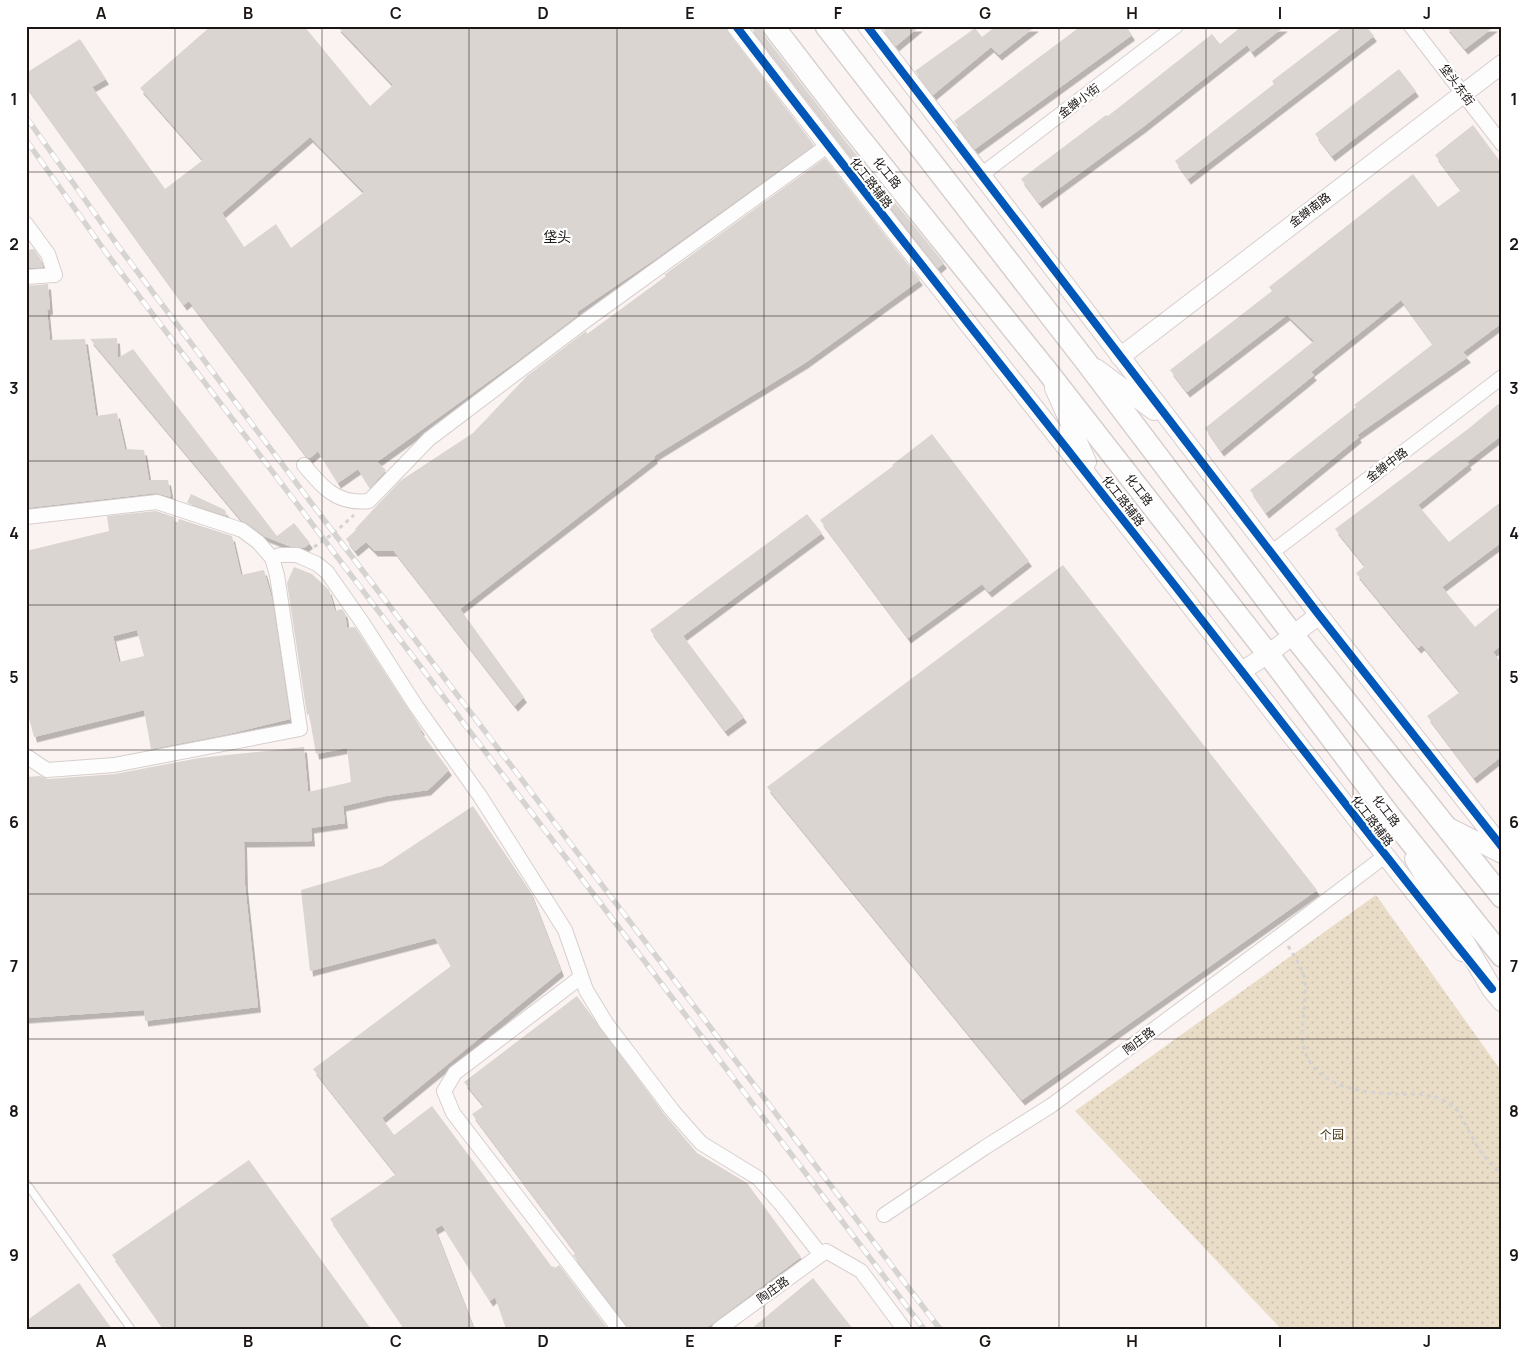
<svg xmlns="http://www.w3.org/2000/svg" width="1528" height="1355" font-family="Manrope,'Noto Sans SC',sans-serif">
<defs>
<pattern id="park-dots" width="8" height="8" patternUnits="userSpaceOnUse" patternTransform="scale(1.25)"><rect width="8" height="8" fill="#eaddc8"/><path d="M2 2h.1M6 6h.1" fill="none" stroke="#c8bdab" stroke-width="1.8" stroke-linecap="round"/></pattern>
<filter id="shadow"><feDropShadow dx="3" dy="5.5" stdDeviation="0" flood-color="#0004"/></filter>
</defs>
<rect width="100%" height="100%" fill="#fbf3f1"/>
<path fill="url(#park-dots)" d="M1376 895 1502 1072V1329H1281L1075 1111Z"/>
<path fill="#dbd5d2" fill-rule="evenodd" filter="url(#shadow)" d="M211 26H304L370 106 393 85 337 26H726L728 32 814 145 654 260 577 312 578 315 517 361 377 462 386 470 370 488 358 469 338 483 318 451 310 458 307 457 189 301 184 305 26 86V73L80 39 106 79 92 87 165 189 203 160 140 88ZM310 137 364 192 291 248 276 224 244 247 222 213Z
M750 26H760L763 34 847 143 944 263 938 268Z
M881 26H920L896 46Z
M996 26H1036L999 55 991 47 933 95 915 71 975 28 982 37Z
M1081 26H1126L1132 35 975 149 954 121Z
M1242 26H1285L1252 52 1247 45 1143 127 1039 203 1021 179 1106 115 1108 116 1212 34 1220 44Z
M1344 26H1366L1374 36 1188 179 1175 161 1274 84 1272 81Z
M1446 26H1495L1465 49Z
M1399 69 1416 91 1332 156 1315 134Z
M1473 125 1502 164V323L1463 352 1468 357 1357 435 1359 437 1266 513 1250 490 1356 407 1354 405 1433 344 1401 300 1311 372 1314 375 1221 451 1205 428 1314 341 1287 315 1187 392 1170 370 1272 291 1269 287 1413 174 1438 207 1461 190 1435 155Z
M825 158 920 280 805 363 654 456 655 458 460 609 524 697 515 706 394 551H375L366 542 355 551 346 539 356 530 355 529 400 481 473 433 527 376 586 331 587 334 666 276 664 275Z
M34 249 40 258 43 267 26 268V250Z
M48 284 50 309 47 310 50 340 85 339 96 416 117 413 125 449 144 450 149 480H168L171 497 156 493 26 508V286Z
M117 338 118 358 133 349 277 536 294 523 310 543 304 548 289 546 266 537 247 523 242 521 90 339Z
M1502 401V435L1467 462 1469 464 1418 505 1449 542 1502 501V542L1442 587 1475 627 1502 605V644L1493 652 1502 664V756L1474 778 1427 716 1460 692 1422 645 1418 648 1356 573 1365 566 1335 529 1468 429Z
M932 434 1029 561 989 592 982 584 908 638 820 520 893 466 892 465Z
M191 494 225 510 227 516 187 503Z
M156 511 174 517 176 526 179 519 232 536 241 575 264 570 272 599 290 719 228 734 151 749 144 710 34 737 26 707V551L109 531 107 516ZM137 630 144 656 119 662 113 636Z
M807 514 822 533 683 636 744 717 725 731 650 630Z
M1063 565 1317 890 1022 1100 767 787Z
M294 567 312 574 329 590 335 611 342 609 345 613 347 628 355 627 422 730 420 731 449 770 428 790 386 796 343 806 345 823 311 828 312 841 244 842 245 885 258 1007 145 1021 144 1010 26 1018V777L40 776 48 779 115 774 199 758 304 747 308 792 351 782 347 748 316 754 309 714 307 715 287 583Z
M473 806 530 891 561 971 382 1118 394 1135 432 1106 552 1267 554 1266 555 1268 559 1265 608 1329H506L495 1297 490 1301 442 1225 435 1229 474 1329H405L330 1219 396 1174 313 1069 451 966 435 938 310 971 301 890 382 866Z
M577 996 665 1115 697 1153 747 1183 801 1257 705 1329H628L626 1324 573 1255 576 1253 472 1114 484 1106 464 1082Z
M249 1160 371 1329H164L112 1255Z
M813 1278 853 1329H751Z
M79 1283 112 1329H26V1321Z"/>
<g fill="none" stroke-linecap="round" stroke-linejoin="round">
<defs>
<path id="service" d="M26 1183 131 1329"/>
<path id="minor" d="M1411 26 1502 144
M981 175 1176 26
M26 224 48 254 55 275 26 277
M304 465C322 487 337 505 369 501L429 439 581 324 827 146
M26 517 157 502 242 530 258 542 272 558 277 575 300 729 114 765 47 770 26 756
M1271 553 1502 377
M272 558 280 555H297L317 564 327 572 362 622 416 706 480 796 565 930 586 990 606 1023 672 1110 701 1143 758 1178 781 1204 821 1255
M581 977 455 1073 444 1091 453 1113 619 1329
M884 1215 984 1148 1052 1105 1281 935 1385 856
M719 1329 826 1251 861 1271 904 1329"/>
<path id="tertiary" d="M736 26C858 186 984 343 1108 501 1227 651 1342 803 1462 952
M867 26 1319 615 1502 847
M1120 357 1502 64
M1096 368 1154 411
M1054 388 1087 462
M1242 671 1268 654 1319 615
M1447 826 1502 854"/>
<path id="secondary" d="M1415 859 1492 989 1502 1001"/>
<path id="primary" d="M773 26 846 121 1047 371 1268 654 1390 816 1502 956
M826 26 1084 359 1293 635 1502 897"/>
</defs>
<use href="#service" stroke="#d6cfcd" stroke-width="9"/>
<use href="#minor" stroke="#d6cfcd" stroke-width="16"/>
<use href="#tertiary" stroke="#d6cfcd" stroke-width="20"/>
<use href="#secondary" stroke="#d6cfcd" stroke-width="22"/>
<use href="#primary" stroke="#d6cfcd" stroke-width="24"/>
<path stroke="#d5d3d2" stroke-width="3" stroke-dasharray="4 4" stroke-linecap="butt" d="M314 547 334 533 354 515
M1288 946C1295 957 1302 968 1305 980 1306 985 1305 990 1305 995 1305 1022 1295 1041 1312 1065 1329 1089 1372 1094 1399 1094 1416 1094 1436 1093 1451 1105 1463 1115 1469 1133 1477 1146 1484 1157 1493 1166 1502 1176"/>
<use href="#service" stroke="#fefdfd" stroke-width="7"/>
<use href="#minor" stroke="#fefdfd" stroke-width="14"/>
<use href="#tertiary" stroke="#fefdfd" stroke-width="18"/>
<use href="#secondary" stroke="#fefdfd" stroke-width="20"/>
<use href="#primary" stroke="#fefdfd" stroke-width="21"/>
<defs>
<path id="rail" d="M26 117 118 246 334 533 940 1329
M26 140 107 254 924 1329"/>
</defs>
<use href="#rail" stroke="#d6d4d3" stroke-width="5.5"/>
<use href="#rail" stroke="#fff" stroke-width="4" stroke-dasharray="11" stroke-linecap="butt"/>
<defs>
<path id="cycleway" d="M736 26C858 186 984 343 1108 501 1237 663 1362 828 1492 989
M867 26 1319 615 1502 847"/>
</defs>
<use href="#cycleway" stroke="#fff" stroke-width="11"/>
<use href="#cycleway" stroke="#0057b8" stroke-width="8"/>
</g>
<path fill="none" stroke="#1b1513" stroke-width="1" stroke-opacity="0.55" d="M175 26V1329M322 26V1329M469 26V1329M617 26V1329M764 26V1329M911 26V1329M1059 26V1329M1206 26V1329M1353 26V1329M26 172H1502M26 316H1502M26 461H1502M26 605H1502M26 750H1502M26 894H1502M26 1039H1502M26 1183H1502"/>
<g text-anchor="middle" stroke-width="4.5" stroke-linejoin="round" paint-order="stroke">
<g font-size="12" fill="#1b1513" stroke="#fff">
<text transform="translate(1457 85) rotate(53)" y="4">垡头东街</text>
<text transform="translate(1079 101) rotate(-37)" y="4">金蝉小街</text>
<text transform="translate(887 173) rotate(51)" y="4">化工路</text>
<text transform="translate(871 183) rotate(52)" y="4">化工路辅路</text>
<text transform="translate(1310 210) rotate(-37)" y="4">金蝉南路</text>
<text transform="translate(1387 465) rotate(-37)" y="4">金蝉中路</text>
<text transform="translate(1139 490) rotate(52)" y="4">化工路</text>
<text transform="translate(1123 501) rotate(52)" y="4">化工路辅路</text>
<text transform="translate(1386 811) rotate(52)" y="4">化工路</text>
<text transform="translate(1372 821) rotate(52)" y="4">化工路辅路</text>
<text transform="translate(1139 1041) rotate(-37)" y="4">陶庄路</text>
<text transform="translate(773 1290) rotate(-36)" y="4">陶庄路</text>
</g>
<g font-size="12" fill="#443512" stroke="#fff">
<text x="1332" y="1139">个园</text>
</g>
<g font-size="14" fill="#1b1513" stroke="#fff">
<text x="557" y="242">垡头</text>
</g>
</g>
<rect width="1528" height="1355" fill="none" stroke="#ffffff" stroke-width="55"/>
<rect x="28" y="28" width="1472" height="1300" fill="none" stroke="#1b1513" stroke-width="2"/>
<g font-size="16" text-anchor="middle" font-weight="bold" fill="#1b1513">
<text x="101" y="19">A</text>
<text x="248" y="19">B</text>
<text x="396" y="19">C</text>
<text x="543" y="19">D</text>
<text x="690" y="19">E</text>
<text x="838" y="19">F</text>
<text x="985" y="19">G</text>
<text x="1132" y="19">H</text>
<text x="1280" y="19">I</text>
<text x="1427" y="19">J</text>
<text x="14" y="105">1</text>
<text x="1514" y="105">1</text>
<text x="14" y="250">2</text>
<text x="1514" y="250">2</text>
<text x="14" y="394">3</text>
<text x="1514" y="394">3</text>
<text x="14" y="539">4</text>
<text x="1514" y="539">4</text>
<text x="14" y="683">5</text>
<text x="1514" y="683">5</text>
<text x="14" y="828">6</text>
<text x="1514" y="828">6</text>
<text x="14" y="972">7</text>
<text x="1514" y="972">7</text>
<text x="14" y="1117">8</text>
<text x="1514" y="1117">8</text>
<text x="14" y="1261">9</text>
<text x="1514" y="1261">9</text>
<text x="101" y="1347">A</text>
<text x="248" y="1347">B</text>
<text x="396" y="1347">C</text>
<text x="543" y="1347">D</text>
<text x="690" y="1347">E</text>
<text x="838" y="1347">F</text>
<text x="985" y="1347">G</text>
<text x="1132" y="1347">H</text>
<text x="1280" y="1347">I</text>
<text x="1427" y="1347">J</text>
</g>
</svg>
